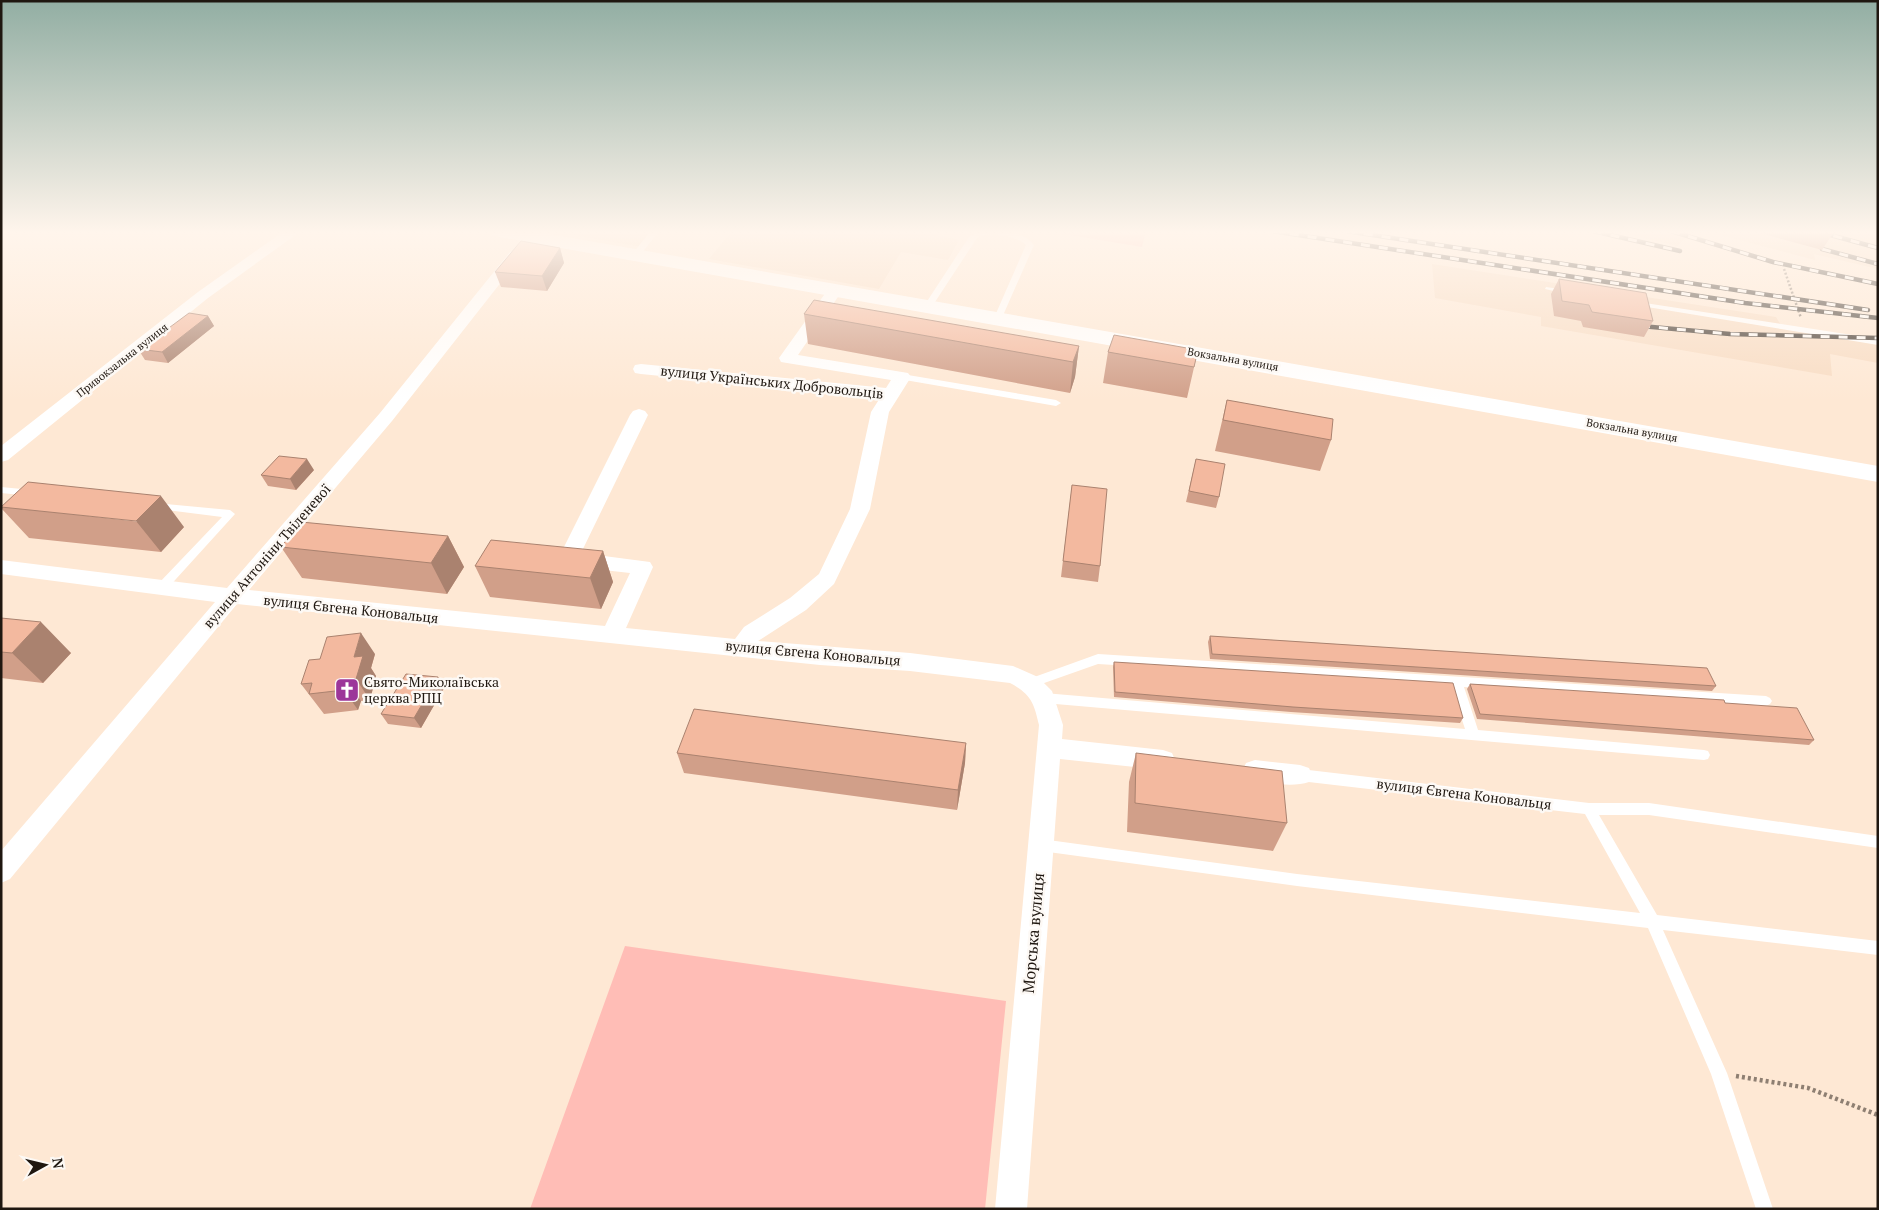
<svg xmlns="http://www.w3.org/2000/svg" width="1879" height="1210" font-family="'PT Serif',serif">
<rect width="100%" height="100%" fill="#fee8d4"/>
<path fill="#f8dcc3" d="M550 231H655L642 247Z
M732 231H919L959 240 948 260 901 252 879 289 709 259Z
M1616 231H1693L1677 246Z
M1705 231H1877L1878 269 1814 254 1815 260Z
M1432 264 1776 317 1782 327 1878 342V363L1830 354 1832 376 1541 326V317L1435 298Z"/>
<path fill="#ffbdb6" d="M1065 231H1146L1142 247 1064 234Z
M625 946 1006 1001 985 1209H530Z"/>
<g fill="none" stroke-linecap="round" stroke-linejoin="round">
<path stroke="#8e7f72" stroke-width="2.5" stroke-dasharray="2 2" stroke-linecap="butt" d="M1784 269 1801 318"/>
<path stroke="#8e7f72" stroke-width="4.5" stroke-dasharray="3 3" stroke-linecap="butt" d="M1736 1076 1808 1088 1878 1115"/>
<path fill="#fff" fill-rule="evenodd" d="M651 231H659L638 258H632V254Z
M980 231C998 231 1022 229 1034 245L1001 320 998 321 994 318 1026 245C1016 236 989 230 977 238L931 308H925L924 306 969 237Z
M1546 287 1567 290 1571 292 1567 294 1545 289Z
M1632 301 1878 339V345L1635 305H1632Z
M902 374 1056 400 1061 403 1056 406 899 379V375Z
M1 487 32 490 37 493 32 496 1 493Z
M155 503 230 510 235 514 166 590H158L156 587 158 584 222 517 151 508 150 506 151 504Z
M1098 654 1766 696 1770 698 1772 701 1770 704 1766 706 1464 687 1478 730 1704 750 1708 751 1710 755 1708 759 1704 760 1044 703 1040 701 1038 698 1040 695 1044 693 1465 729 1451 686 1098 664 1030 688 1026 686 1024 683 1026 680Z
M1300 769 1589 803H1649L1878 836V848L1649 815H1599L1657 915 1878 941V955L1663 930 1727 1073 1773 1209H1756L1711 1074 1648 928 1297 886 1041 851 1036 849 1034 845 1036 841 1041 839 1297 874 1640 913 1585 814 1300 781 1295 779 1294 775 1295 771Z"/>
<path fill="#fff" fill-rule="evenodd" d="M284 231H301L208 298 8 460 1 462V446L198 292Z
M515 251 520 252 522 255 520 258 392 421 249 590 605 626 630 573 568 566 561 564 558 559 630 415 633 411 639 409 645 411 648 415 581 553 650 562 653 567 626 628 735 639 744 627 790 598 819 574 850 509 871 412 880 398 641 374 635 373 633 369 635 365 641 364 886 388 891 380 787 363 781 362 779 358 829 288H839L842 291 798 355 902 372 908 373 911 377 889 412 870 509 834 584 806 610 758 641 910 653 1013 666 1038 677 1052 691 1063 725 1062 739 1163 750 1172 753 1175 760 1172 767 1163 770 1060 759 1027 1209H995L1039 725C1034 703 1031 694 1010 683L910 671 820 665 237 604 10 879 1 883V851L215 602 1 574V560L227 588 380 413 510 252Z
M1255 760 1300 765 1309 768 1312 775 1309 782C1292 788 1263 783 1246 777L1243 770 1246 763Z"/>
<path fill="#fff" fill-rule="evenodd" d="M490 231H532L1878 466V482L499 237 492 235Z"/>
<defs>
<path id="rail" d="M1272 231 1745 303 1878 318
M1346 231 1868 310
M1593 231 1680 251
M1671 231 1773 262 1878 284
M1816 231 1878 248
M1822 249 1878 264
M1641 326 1730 334 1878 338"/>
</defs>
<use href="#rail" stroke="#3f352c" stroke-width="4.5"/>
<use href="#rail" stroke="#fdf9f5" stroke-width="3" stroke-dasharray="9" stroke-linecap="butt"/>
</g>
<path fill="#d19f89" d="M1752 231H1833L1832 235 1822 250Z
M560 248 564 263 547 291 501 287 495 272Z
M1559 279 1653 321 1644 337 1583 327 1581 321 1554 316 1551 294Z
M804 314 1079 346 1075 377 1070 393 808 344Z
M208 316 214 326 168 363 145 360 138 349 158 336Z
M1198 350 1187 398 1103 383 1108 352Z
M1227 400 1331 440 1320 471 1215 451Z
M1196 459 1219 497 1216 508 1186 502Z
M314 470 296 490 268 486 261 475Z
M1072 485 1100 566 1098 582 1061 577Z
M1 506 184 527 161 552 29 538 1 508Z
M448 536 464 567 447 594 302 578 281 547Z
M603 551 613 582 601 609 490 597 475 566Z
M1 618 71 653 43 683 1 678Z
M1210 636 1716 686 1712 691 1210 659 1208 642Z
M375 654 371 668 376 676 370 700 361 701 358 710 324 714 301 684Z
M1114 662 1463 718 1460 723 1291 712 1114 697 1113 667Z
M438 677 444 688 421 728 388 724 381 714Z
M1470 684 1725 703 1814 740 1809 745 1477 719 1467 689Z
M966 743 965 763 957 810 684 773 677 753Z
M1136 753 1287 823 1273 851 1127 832 1129 782Z"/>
<path fill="#aa826f" d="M560 248 564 263 547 291 542 276Z
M208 316 214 326 168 363 162 352Z
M1079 346 1075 377 1070 393 1073 362Z
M307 459 314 470 296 490 290 479Z
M161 496 184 527 161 552 136 521Z
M448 536 464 567 447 594 431 563Z
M603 551 613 582 601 609 590 578Z
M41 622 71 653 43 683 12 653Z
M361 633 375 654 371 668 376 676 370 700 356 679 354 657Z
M438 677 444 688 421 728 414 718Z
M347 680 361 701 358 710 344 690Z
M966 743 965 763 957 810 958 790Z"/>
<path fill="#f3b99f" stroke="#aa826f" d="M1817 231H1833L1832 235Z
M521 241 560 248 542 276 495 272Z
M1559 279 1646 293 1653 321 1592 312 1589 305 1562 301Z
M814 300 1079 346 1073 362 804 314Z
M189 313 208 316 162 352 138 349 155 335 158 336Z
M1114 335 1198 350 1194 367 1108 352Z
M1227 400 1333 419 1331 440 1223 420Z
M279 456 307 459 290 479 261 475Z
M1196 459 1225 464 1219 497 1189 491Z
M28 482 161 496 136 521 1 507Z
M1072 485 1107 489 1100 566 1063 561Z
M301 522 448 536 431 563 281 547Z
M491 540 603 551 590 578 475 566Z
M1 618 41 622 12 653 1 652Z
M361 633 354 657 363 656 356 679 347 680 344 690 309 694 312 683 301 684 309 660 320 659 327 637Z
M1210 636 1707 668 1716 686 1212 654Z
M1114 662 1453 683 1463 718 1293 707 1115 692Z
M406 674 438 677 414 718 381 714Z
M1470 684 1724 700 1725 703 1797 708 1814 740 1480 714Z
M694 709 966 743 958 790 677 753Z
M1136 753 1282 771 1287 823 1135 803Z"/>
<linearGradient id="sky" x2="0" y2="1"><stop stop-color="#92aea3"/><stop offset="0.58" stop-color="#fff5ec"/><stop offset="1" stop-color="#fff5ec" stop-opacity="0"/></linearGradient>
<rect width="1879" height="401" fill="url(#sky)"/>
<defs>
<symbol id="church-square" viewBox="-11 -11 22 22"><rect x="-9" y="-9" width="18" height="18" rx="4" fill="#9c369a" stroke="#fdf9f5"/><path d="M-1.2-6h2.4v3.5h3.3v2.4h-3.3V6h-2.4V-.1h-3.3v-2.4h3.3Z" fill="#fff"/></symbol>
</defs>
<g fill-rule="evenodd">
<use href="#church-square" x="333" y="676" width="28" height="28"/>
</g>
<g text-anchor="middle" stroke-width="5" stroke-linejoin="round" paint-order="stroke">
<g font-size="11" fill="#1f1710" stroke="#fdf9f5">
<text transform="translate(1233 359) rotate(10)" y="4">Вокзальна вулиця</text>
<text transform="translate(122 360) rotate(-38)" y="4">Привокзальна вулиця</text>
<text transform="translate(1632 430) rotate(10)" y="4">Вокзальна вулиця</text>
</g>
<g font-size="14" fill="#1f1710" stroke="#fdf9f5">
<text transform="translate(772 382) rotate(6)" y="5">вулиця Українських Добровольців</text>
<text transform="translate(267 556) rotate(-49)" y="5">вулиця Антоніни Твіленевої</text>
<text transform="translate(351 609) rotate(6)" y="5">вулиця Євгена Коновальця</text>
<text transform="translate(813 653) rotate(5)" y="5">вулиця Євгена Коновальця</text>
<text transform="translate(1464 794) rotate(7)" y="5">вулиця Євгена Коновальця</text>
</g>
<g font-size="14" fill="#1f1710" stroke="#fdf9f5" text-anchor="start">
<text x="364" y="687">Свято-Миколаївська<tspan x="364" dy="16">церква РПЦ</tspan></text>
</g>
<g font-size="16" fill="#1f1710" stroke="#fdf9f5">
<text transform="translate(1033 933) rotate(-85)" y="6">Морська вулиця</text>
</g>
</g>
<rect width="1879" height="1210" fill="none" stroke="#1f1710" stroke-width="5"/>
<g transform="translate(45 1165) rotate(82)" stroke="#fdf9f5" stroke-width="4" paint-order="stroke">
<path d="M0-4L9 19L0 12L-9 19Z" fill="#1f1710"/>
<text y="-8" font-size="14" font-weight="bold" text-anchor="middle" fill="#1f1710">N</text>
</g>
</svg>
